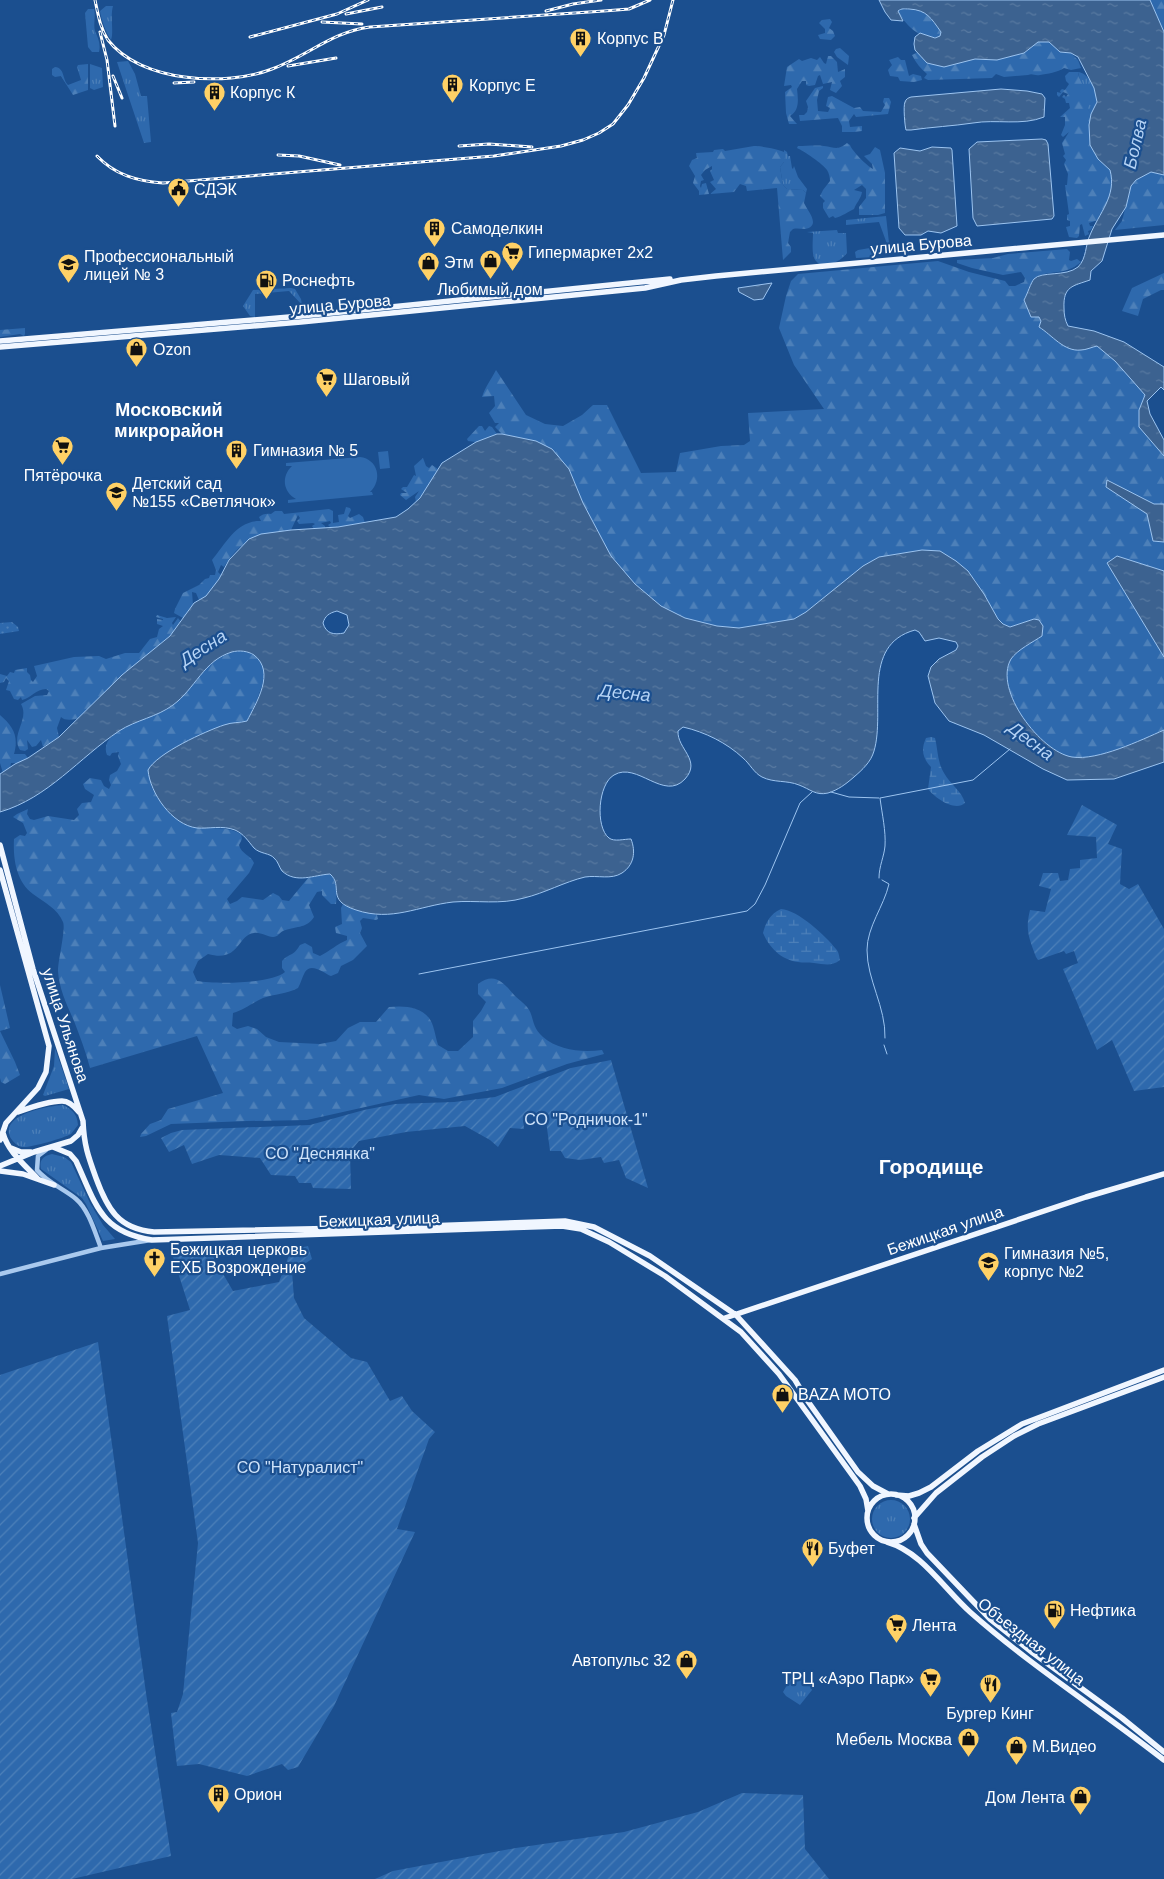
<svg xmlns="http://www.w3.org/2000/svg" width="1164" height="1879" font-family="Arial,sans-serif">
<defs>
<pattern id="grass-tufts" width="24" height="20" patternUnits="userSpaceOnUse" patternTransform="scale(1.25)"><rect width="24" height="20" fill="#2e69ad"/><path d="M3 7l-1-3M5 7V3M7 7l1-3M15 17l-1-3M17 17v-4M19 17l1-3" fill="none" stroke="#4d80b9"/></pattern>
<pattern id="forest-firs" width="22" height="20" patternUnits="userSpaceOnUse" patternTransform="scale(1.25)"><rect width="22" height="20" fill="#2e69ad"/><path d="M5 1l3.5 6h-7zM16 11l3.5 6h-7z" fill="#4d80b9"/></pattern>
<pattern id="wetland-marsh" width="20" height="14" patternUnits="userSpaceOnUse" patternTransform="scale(1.25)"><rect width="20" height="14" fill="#2e69ad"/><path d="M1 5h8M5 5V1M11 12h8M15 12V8" fill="none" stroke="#4d80b9"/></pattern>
<pattern id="park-dots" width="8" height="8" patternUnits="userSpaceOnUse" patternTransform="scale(1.25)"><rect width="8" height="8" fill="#2e69ad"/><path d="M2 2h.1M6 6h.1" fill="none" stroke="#4d80b9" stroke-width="1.8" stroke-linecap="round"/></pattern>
<pattern id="garden-furrows" width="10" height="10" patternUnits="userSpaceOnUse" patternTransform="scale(1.25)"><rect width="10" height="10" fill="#2e69ad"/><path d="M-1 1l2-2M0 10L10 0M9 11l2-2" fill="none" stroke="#4d80b9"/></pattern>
<pattern id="water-ripples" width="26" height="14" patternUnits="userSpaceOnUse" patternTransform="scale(1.25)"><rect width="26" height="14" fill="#3c6290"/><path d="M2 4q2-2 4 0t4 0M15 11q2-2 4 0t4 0" fill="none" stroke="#597aa1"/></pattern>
</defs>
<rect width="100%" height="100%" fill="#1b4f8f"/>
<path fill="url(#grass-tufts)" d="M106 6H113C110 16 114 33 111 40 106 33 101 19 100 11Z
M88 9H94C96 16 93 24 95 31 98 38 101 44 99 52H92L88 47 85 13Z
M128 61 135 74 141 96H147L151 142 144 143 117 62Z
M90 64 102 68 103 87 94 90 90 88Z
M1078 72C1089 73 1098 91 1096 102 1096 106 1093 110 1091 114L1087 109Z
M784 150 787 152 788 156H790L792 168 793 169 794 166 798 177 807 189 806 193 803 190 787 189 783 185 780 167 784 162Z
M886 216 890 252 879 222 846 225V220Z
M837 230 838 233H846L847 253C841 261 824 271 816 261 811 256 813 240 813 233L807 232Z
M876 247 878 252 874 257 856 258 855 252 858 250Z
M291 288 295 289 301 299 302 305 289 291 255 294V317L250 316 243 306 253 290Z
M55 1048 69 1089 45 1096 43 1095 54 1066Z
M63 1105C73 1110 77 1114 78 1125L71 1134C64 1138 30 1148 22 1147 17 1146 13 1142 10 1137 0 1114 49 1106 63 1105Z
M52 1154 64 1157 71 1162 90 1203 103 1225 115 1239 103 1241 86 1204 82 1198 41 1169C39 1160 43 1156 52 1154Z
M872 1519a19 19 0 1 1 38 0a19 19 0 1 1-38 0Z
M795 1675 811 1687 812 1690 800 1705 786 1696 783 1692 791 1678Z"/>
<path fill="url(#forest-firs)" d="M1150 0H1164V32Z
M901 9 925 11 941 32 940 36C922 42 906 26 898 11Z
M830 19 832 22 829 28 833 31 835 36 831 40 820 39 818 35 825 33V29L819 23 822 20Z
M1038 42H1049L1060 52 1071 53 1078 60 1081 68 1071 70 1064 68C1058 72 1047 74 1040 75 1034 76 1033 73 1028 75L1004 77 996 74 992 78 928 80 924 78 927 74C921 69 916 63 912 55L918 52 927 63 965 61 975 59 997 60 1024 53Z
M840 48 849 56 848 65 837 57 834 52 836 49Z
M828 56H831L837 62 838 72 845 69V77L840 81 842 86 836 93 830 90 832 82 823 84 820 75 818 76 815 85 809 86 806 85V81H802L797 89C798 99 800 110 790 116L797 124H789L786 113 785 92 792 87 791 85 784 86 787 67 799 59 802 61 811 58 817 60 820 57 824 63 826 64Z
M898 57 901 60H905L909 76 913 74 921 76 922 80 914 82 900 81 898 77 890 76 888 70 892 65 889 60Z
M88 64V90L73 95 61 76 55 77 52 75V69L55 67C65 68 62 79 68 85L81 80 77 67 78 65Z
M1069 72H1078C1081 89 1090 87 1087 108L1091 114C1089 126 1089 148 1098 158 1102 163 1109 167 1111 172 1116 189 1106 206 1098 220L1089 223 1090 226H1093L1091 230 1088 231 1089 234 1085 236 1082 224 1080 225 1079 236 1077 238 1069 237 1066 227 1070 226V221L1067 220V215L1069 214 1065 185H1067L1068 174 1064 164 1066 160 1063 156 1065 154 1062 143 1069 132 1063 137 1061 135 1065 125V117H1060L1070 108 1069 103H1066L1065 99 1062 97 1064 95 1066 97 1068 94 1063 92 1059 97 1057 95V92L1061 93 1060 91 1062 89 1065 90 1069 84 1066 81 1065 76Z
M823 86V88L819 91 817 100 818 111 828 112 830 108 826 106 828 97 832 96 854 108 860 107 863 111 881 112 885 105 883 102 884 98H889L891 102 888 114 856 117 854 114 849 121 850 127 862 126V131L854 132H842V126L838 118 800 121 799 115H804L807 112 808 107 806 101 815 88Z
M847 143 850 145C852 151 867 166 873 169L872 164 864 156 870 154 875 147 880 150 885 173V213L878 215H859V207L866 198V189L862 185 854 190 862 192C861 199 856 203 854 209 847 212 843 216 835 218L833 216 829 218 823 208V203L825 201 820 196 823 190 830 181C830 178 829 173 827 170 823 164 804 151 797 148L798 146C806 146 816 145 824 146 834 147 838 151 847 143Z
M754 146C761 146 778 149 784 152V162L780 167 783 185 787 189 803 190 806 193 804 203C807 210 822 226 805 229 801 229 797 228 793 229L790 232 788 243 791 247V252L783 260 777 188 747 191 746 186 740 184 734 192 710 194 716 189 710 182 714 180 710 171 712 169V166L705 170 701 175 704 180 701 181 700 186 701 188 702 184 706 183 709 194 699 195V191L693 183 695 176 689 166 692 160 697 158 696 153 713 152 714 150 723 149 725 151Z
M1151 172 1164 175V225L1115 230 1122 221 1131 186 1136 180Z
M1067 249 1070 252 1069 260 1071 261 1077 259 1081 262C1064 277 1048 269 1035 278 1030 282 1027 294 1024 300L1031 317H1039L1041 321 1039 327C1065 342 1062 356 1097 345L1128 372 1145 395 1139 410V427L1164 456V504L1154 505 1108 480 1147 514 1153 541 1164 542V571L1117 556 1107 563 1164 657V730C1140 740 1098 761 1072 757 1041 752 993 690 1011 659 1017 650 1033 642 1042 636L1034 619 1010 627 1003 624 998 619 975 580 922 550 879 557 863 566 806 612 794 619 739 628 717 626 685 618 661 606 635 584 611 556 583 503 569 469 536 441 502 434 495 427 499 423H495L489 413 495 406 494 396 482 397C485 387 491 380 496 370L526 415 545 424 563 426 582 415 593 405H607L641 473 676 472 680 453 721 446 744 445 750 441 748 413 824 409 794 365 779 328 786 296 791 281 798 274 938 261 969 272 1005 281 1009 286H1015L1024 282 1025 278 1021 272 1003 275 972 268 957 263V260L993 258 1008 254Z
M1164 273V290H1161L1143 299 1138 316 1122 311 1132 288Z
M25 328V334L24 336 20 334 0 337V330Z
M479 426H482L485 431 489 426 492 427 497 434 476 442 468 441 467 439Z
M423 458 426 466 429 468 432 465 438 469 425 491 416 502 415 497 419 491 406 500 400 495 401 493H407L401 489 403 487H407L414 475 416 476 414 466Z
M346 507 350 508 351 510 348 516 350 518 359 514 363 517 365 523 331 528 328 525 331 523 330 521 321 523 325 526V529H314L312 526 315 524 313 523 299 524 297 521 300 518 298 515 291 530C258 537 244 535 224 567L221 565 218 572 221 575C217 583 208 597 199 600L196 593 192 592 193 605 183 618 174 613 175 609 183 593 199 585 205 579 209 578 210 575H215L216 570 212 560C226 543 237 520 261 521L259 517C262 514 267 513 271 514L275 511H282L284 514 329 509 333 511V523L339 522 338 515 344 514Z
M157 615 167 618 176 617 172 623 173 625 178 618 181 622 170 636 122 675 79 718C73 720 65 721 61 717L57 728 59 737 43 747 41 740 36 746 32 747 27 740 28 749 25 751 20 750C10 734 30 720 21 704L35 696 47 695 49 691 46 689C36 689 31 698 22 700L21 697 18 700 14 699 10 691 6 690 9 681 6 678 4 682 0 683V674L7 676 10 672 14 673 15 670 27 668V672L30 675 31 680 33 682 37 676 34 666 74 657 99 656 106 659 125 653H139L150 639 157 637 159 629 163 626 157 624V619L163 620V619L156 617Z
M240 651C282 656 257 700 247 721L223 725 197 737 159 758 151 786C161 804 177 827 200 828 215 829 227 826 241 834L242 839 239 845C241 854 251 855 254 863L249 873 227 899 230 904 237 901 242 897 263 900 273 893 279 896 282 900 289 901 308 878 327 874 332 875C336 883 337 896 336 904H331L322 895V891L317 892 309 905 314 917C307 929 294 926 283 931 279 933 278 937 273 937 267 937 261 932 254 933 237 935 240 963 208 954L198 961 193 972 197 981C216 984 271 984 285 972L282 968V961C289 953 293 957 300 945L305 943 312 947 313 953 320 956C330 951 337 944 347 940V936L336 933 335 927 342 924 341 908 343 904 354 910 377 915 378 919 376 920 363 918 360 921 362 928 360 933 367 946 353 960 341 966 338 973 331 976C324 973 311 962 305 972 302 977 301 983 298 988 287 994 274 994 263 998 252 1003 244 1010 233 1013L232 1026 237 1029 248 1026 257 1029 266 1037 279 1042 320 1044 336 1041 348 1028 360 1022H376L389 1007C406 1005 427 1007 433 1026 435 1032 436 1039 438 1045L448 1051H458L473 1037V1021L481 1011 486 1002 478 994V984C495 971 504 983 515 996 519 1000 524 1003 527 1007 535 1017 530 1025 543 1037 558 1050 582 1053 602 1050L604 1054 567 1064 502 1088 444 1099 419 1095 307 1120 247 1121 171 1124 146 1136 140 1137 141 1134 150 1124 161 1120 168 1109 223 1093 197 1036 90 1068C86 1052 80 1037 74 1021 67 1005 59 989 58 971 58 960 66 929 63 922 58 909 44 902 33 894 16 881 13 859 14 839L20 835 25 836 27 833 23 823 13 817 17 814 28 809 27 814 30 819 34 820 48 816 74 820 79 815 77 809 82 803 91 802 94 795 85 789 83 784 90 778 101 780 104 786 109 789 111 785 109 780 110 775 117 771 121 764 118 756 119 752 112 753 110 756 107 755C97 730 150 718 166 710 194 694 204 655 240 651Z
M0 715C13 726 19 736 14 754H25L28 758 18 763H11L10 768 3 773 0 763Z
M0 985 10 1028 0 1031Z
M0 1031 15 1062 20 1075 5 1084 1 1082 0 1078Z"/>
<path fill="url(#wetland-marsh)" d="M931 737 935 738C938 750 937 761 944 773 950 784 962 791 965 803 955 812 935 798 928 789L931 767C922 758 921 749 926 738Z
M781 909C798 910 826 936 836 949 839 952 839 956 840 960 831 967 824 964 814 963 808 962 803 963 798 962 781 960 769 947 763 933 766 922 770 914 781 909Z"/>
<path fill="url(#park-dots)" d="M12 622 18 627 19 631 0 634V623Z"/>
<path fill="url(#garden-furrows)" d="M1082 805 1117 825 1108 844 1122 849 1120 884 1129 889 1138 884 1164 929V1087L1134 1091 1112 1040 1097 1050 1063 969 1078 963 1074 951 1066 954 1064 951 1038 960 1036 957C1029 938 1025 930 1030 910L1045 912 1051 889 1039 886 1043 873H1058L1060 881 1068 880 1070 869 1080 868V860L1097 858 1096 837 1067 835Z
M611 1060 648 1188 626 1178 619 1160 604 1163 601 1157 580 1160 565 1158 561 1151H550L545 1113 523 1116 524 1129 510 1128 498 1147 490 1140 465 1126 406 1132 359 1141 350 1152 351 1189 313 1188 311 1183H299L295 1176 271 1175 260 1158 219 1155 192 1164 184 1145 169 1152 161 1138 171 1133 182 1130 310 1125 364 1110 395 1104 454 1102 495 1097 571 1068Z
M308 1246 312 1259 292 1272 294 1298 304 1318 351 1358 367 1362 390 1401 402 1396 412 1411 435 1432 429 1439 397 1529 415 1532 334 1706 298 1767 288 1770 282 1764 247 1776 199 1764 177 1766 171 1713 177 1712 183 1694 198 1543 167 1316 190 1310 173 1257 208 1248 233 1291 279 1282 291 1250Z
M98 1342 146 1693 171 1856 72 1879H0V1375Z
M742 1793 803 1795 805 1849 829 1879H375L393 1871 516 1848 624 1832 698 1812Z"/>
<path fill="#2e69ad" d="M388 451 390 468 380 469 378 452Z
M360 457C378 459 383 480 370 492H372L373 495 288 503V500L296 499C283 492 281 476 292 466H286V463Z"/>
<path fill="url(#water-ripples)" stroke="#9cc4f0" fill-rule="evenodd" d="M879 0H1150L1164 32V175L1151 172 1136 180 1131 186 1126 207 1112 229 1102 261 1091 271 1090 280C1073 286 1063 286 1064 308 1064 315 1065 320 1068 326L1094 331 1124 342 1164 367V390L1161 387 1147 401 1150 414 1164 440V456L1139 427V410L1145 395 1115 361 1097 346C1092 347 1086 350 1081 350 1064 352 1052 335 1039 327L1041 321 1039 317H1031L1024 300C1027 295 1031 282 1034 279 1041 271 1066 277 1078 267 1087 258 1085 245 1090 235 1099 213 1117 196 1110 170L1098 159 1090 145 1089 125 1091 114 1097 102 1094 88 1078 57 1071 53 1060 52 1049 42H1038L1024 53 997 60 975 59 944 67 927 63 915 50 914 44 915 37 920 33 935 38 940 36 941 32C931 18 927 10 909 9 904 9 902 8 898 11L903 21 891 20 885 12Z
M1001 89 1027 91 1042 94 1045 98 1044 117C1022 126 996 119 973 123 953 126 932 127 911 130H906C905 127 903 106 905 102 906 99 908 98 911 97Z
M1042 139 1046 140 1048 144 1054 216 1052 219 977 226 973 218 969 149 977 142Z
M932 147 951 148 952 150 957 226 941 233 928 231 921 235H905L899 228 894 153 900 148 920 151Z
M772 283 763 299 754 300 739 292 738 288Z
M497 434H502L536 441 552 449 569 469 583 503 611 556 635 584 661 606 685 618 717 626 739 628 794 619 806 612 863 566 879 557 922 550 940 551 956 561 968 571 984 594 998 619 1003 624 1010 627 1034 619 1039 620 1043 626 1042 636C1033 642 1017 650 1011 659 993 690 1041 752 1072 757 1098 761 1141 740 1164 730V762L1114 779 1067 780 1043 769 984 735 949 721 935 703 928 676 931 667 939 659 956 650 958 646 956 642 939 638 925 641 919 632 915 630C860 645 886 711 874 751 871 762 862 770 854 777 846 784 838 790 828 793 816 796 810 789 799 785 787 780 774 783 762 777 754 773 750 764 743 758 727 743 705 732 683 727L678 731C677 749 702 760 685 779 664 802 637 761 614 775 598 784 595 827 609 838 614 842 624 839 631 839 636 852 634 865 622 873 611 880 598 875 585 877 564 882 545 893 524 898 500 905 477 900 453 902 418 906 392 922 356 910 325 900 344 886 330 874 314 875 296 884 282 871 279 867 278 861 274 858 270 853 260 854 254 848 248 841 244 834 235 830 222 825 209 829 197 828 172 825 150 793 148 770 157 753 206 731 224 725 232 722 240 723 247 721 256 703 276 672 254 655 248 651 239 650 232 652 204 660 195 689 173 705 157 717 136 720 119 731 79 758 48 798 0 812V774L15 764 28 758 59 737 122 675 170 636 194 603 206 596 219 579 229 560 249 539 261 534 291 530 338 527 396 517 408 509 420 498 442 463 476 442ZM337 611 347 615 349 625 344 633C334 635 326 634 323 623 325 616 329 613 337 611Z
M1107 480 1154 504H1164V542L1153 541 1147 514 1106 487Z
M1117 556 1164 571V657L1107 563Z"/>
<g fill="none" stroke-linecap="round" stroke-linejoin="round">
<path stroke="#9cc4f0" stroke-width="1" d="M831 792 849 797 879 798
M879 878C879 866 884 857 885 846 886 831 882 814 880 798L973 780 1010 749
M882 880 889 884C884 906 867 927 867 950 867 980 886 1007 885 1038
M419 974 747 911 755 904 765 885 800 803 812 792
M884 1045 887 1054
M197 1247 216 1251"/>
<path stroke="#a9c9ee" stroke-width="4.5" d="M46 1150 38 1156 37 1170C48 1183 64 1189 76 1199 89 1210 95 1233 101 1248
M0 1274 101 1248 151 1240"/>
<path stroke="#f0f6ff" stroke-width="5.5" d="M0 341 301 316 670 279
M0 347 301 322 645 288 681 280 716 276 1164 235
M0 845 33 969 83 1121C84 1145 88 1156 96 1178 107 1208 118 1229 154 1232L398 1227 565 1221 594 1227 650 1256 736 1315 795 1380 807 1400 858 1472 873 1486 888 1494
M0 870 49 1046 46 1072 38 1088 6 1123 0 1140
M18 1112C29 1108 51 1101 62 1101 68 1101 75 1107 79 1112
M3 1133C8 1152 25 1165 38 1179
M53 1147 70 1154 76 1161C96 1204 100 1232 152 1240L562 1226 581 1229 609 1242 665 1276 741 1332 779 1374 860 1486 866 1499 868 1511
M11 1148 21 1152H31
M0 1166 34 1152 71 1141 78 1135 82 1128
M0 1171 23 1174 54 1185
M725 1318 1086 1197 1164 1174
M867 1518a24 24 0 1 1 48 0a24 24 0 1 1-48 0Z
M896 1495 909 1496 919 1493 931 1487 978 1451 1022 1424 1164 1370
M914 1518 936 1493 982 1457 1014 1436 1038 1424 1164 1377
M914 1524 921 1544 927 1553 990 1619 1033 1653 1122 1718 1164 1752
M887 1542C922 1552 944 1589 970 1612 1031 1666 1100 1710 1164 1760"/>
<defs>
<path id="rail" d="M95 0C98 14 100 28 108 40 140 82 226 87 272 69 308 56 331 32 370 27L604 11 629 9 650 0
M546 11 573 4 601 0
M346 14 382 7
M322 22 362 24
M100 32 107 60 115 126
M250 37 337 14 368 0
M288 66 336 58
M113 76 122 98
M174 83 194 82
M459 146 489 144 532 147
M278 155 299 156 340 165
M97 156C115 175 137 181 163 183L494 156 561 146 583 140 599 133 613 124 628 105 644 78 664 35 673 0"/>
</defs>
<use href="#rail" stroke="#fff" stroke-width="3"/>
<use href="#rail" stroke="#1b4f8f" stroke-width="1" stroke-dasharray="4" stroke-linecap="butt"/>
</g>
<defs>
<symbol id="building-pin" viewBox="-11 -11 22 30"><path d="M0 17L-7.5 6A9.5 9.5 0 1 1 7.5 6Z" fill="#ffd166" stroke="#1b4f8f"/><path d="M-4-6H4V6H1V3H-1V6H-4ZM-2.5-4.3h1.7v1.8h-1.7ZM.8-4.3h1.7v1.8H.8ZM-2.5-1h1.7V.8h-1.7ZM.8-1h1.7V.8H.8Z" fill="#111"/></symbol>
<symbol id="civic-pin" viewBox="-11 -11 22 30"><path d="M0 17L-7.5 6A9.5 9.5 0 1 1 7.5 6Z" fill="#ffd166" stroke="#1b4f8f"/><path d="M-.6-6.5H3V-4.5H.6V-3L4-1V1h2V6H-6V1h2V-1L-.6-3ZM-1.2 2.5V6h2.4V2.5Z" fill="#111"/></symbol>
<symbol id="supermarket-pin" viewBox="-11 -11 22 30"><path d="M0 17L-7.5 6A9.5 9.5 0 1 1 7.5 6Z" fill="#ffd166" stroke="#1b4f8f"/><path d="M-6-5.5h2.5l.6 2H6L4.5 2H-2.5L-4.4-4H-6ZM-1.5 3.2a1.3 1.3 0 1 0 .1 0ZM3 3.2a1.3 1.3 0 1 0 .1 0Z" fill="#111"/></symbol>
<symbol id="shop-pin" viewBox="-11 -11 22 30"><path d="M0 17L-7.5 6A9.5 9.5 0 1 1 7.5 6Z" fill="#ffd166" stroke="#1b4f8f"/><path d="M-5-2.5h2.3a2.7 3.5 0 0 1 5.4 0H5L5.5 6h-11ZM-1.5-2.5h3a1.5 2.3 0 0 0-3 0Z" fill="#111"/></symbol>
<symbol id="university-pin" viewBox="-11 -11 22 30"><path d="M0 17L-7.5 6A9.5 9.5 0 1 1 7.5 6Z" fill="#ffd166" stroke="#1b4f8f"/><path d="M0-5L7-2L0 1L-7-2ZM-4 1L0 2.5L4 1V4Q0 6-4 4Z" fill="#111"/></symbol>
<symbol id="fuel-pin" viewBox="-11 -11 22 30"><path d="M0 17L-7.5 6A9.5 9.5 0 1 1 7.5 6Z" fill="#ffd166" stroke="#1b4f8f"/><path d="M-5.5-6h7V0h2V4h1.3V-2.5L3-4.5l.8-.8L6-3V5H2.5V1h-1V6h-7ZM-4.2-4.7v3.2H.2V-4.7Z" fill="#111"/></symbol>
<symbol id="school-pin" viewBox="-11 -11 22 30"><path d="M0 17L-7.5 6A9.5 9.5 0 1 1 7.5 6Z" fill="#ffd166" stroke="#1b4f8f"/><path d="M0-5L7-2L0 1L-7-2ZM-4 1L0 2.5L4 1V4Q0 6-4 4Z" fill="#111"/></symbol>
<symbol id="church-pin" viewBox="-11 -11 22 30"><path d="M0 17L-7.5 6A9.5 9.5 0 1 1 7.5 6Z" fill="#ffd166" stroke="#1b4f8f"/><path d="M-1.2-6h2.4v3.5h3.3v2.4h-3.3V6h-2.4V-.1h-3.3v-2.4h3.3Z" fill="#111"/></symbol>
<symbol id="restaurant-pin" viewBox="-11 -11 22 30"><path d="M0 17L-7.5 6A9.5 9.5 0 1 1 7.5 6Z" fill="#ffd166" stroke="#1b4f8f"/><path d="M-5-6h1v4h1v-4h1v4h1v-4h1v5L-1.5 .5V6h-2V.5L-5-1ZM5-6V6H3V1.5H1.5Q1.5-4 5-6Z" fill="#111"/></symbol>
</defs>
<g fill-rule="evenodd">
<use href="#building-pin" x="568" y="26" width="25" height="34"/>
<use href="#building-pin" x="440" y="72" width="25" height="34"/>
<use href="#building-pin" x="202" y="80" width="25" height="34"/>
<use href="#civic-pin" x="166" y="176" width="25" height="34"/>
<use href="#building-pin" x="422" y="216" width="25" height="34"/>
<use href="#supermarket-pin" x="500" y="240" width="25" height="34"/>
<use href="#shop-pin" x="478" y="248" width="25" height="34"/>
<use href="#shop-pin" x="416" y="250" width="25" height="34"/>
<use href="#university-pin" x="56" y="252" width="25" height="34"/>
<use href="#fuel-pin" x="254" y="268" width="25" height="34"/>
<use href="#shop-pin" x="124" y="336" width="25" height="34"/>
<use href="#supermarket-pin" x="314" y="366" width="25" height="34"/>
<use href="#supermarket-pin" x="50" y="434" width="25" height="34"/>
<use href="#building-pin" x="224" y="438" width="25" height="34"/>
<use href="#school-pin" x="104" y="480" width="25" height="34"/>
<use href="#church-pin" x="142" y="1246" width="25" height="34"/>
<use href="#school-pin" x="976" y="1250" width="25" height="34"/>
<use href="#shop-pin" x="770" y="1382" width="25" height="34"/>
<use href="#restaurant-pin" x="800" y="1536" width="25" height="34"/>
<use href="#fuel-pin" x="1042" y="1598" width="25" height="34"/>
<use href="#supermarket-pin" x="884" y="1612" width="25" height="34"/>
<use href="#shop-pin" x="674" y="1648" width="25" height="34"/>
<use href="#supermarket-pin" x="918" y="1666" width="25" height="34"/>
<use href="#restaurant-pin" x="978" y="1672" width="25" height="34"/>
<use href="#shop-pin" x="956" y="1726" width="25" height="34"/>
<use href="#shop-pin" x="1004" y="1734" width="25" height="34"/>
<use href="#building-pin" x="206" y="1782" width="25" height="34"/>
<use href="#shop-pin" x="1068" y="1784" width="25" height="34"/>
</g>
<g text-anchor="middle" stroke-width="4.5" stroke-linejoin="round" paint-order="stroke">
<g font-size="16" fill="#fff" stroke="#1b4f8f" text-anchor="start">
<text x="597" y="44">Корпус В</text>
<text x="469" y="91">Корпус Е</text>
<text x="230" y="98">Корпус К</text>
<text x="194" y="195">СДЭК</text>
<text x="451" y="234">Самоделкин</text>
<text x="528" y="258">Гипермаркет 2х2</text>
<text x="84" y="262">Профессиональный<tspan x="84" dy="18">лицей № 3</tspan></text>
<text x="444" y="268">Этм</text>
<text x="282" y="286">Роснефть</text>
<text x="490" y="295" text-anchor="middle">Любимый дом</text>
<text x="153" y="355">Ozon</text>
<text x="343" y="385">Шаговый</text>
<text x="253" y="456">Гимназия № 5</text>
<text x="63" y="481" text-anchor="middle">Пятёрочка</text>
<text x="132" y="489">Детский сад<tspan x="132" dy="18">№155 «Светлячок»</tspan></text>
<text x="170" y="1255">Бежицкая церковь<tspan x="170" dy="18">ЕХБ Возрождение</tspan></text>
<text x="1004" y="1259">Гимназия №5,<tspan x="1004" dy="18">корпус №2</tspan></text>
<text x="798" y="1400">BAZA MOTO</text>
<text x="828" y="1554">Буфет</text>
<text x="1070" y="1616">Нефтика</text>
<text x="912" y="1631">Лента</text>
<text x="671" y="1666" text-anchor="end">Автопульс 32</text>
<text x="914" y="1684" text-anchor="end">ТРЦ «Аэро Парк»</text>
<text x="990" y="1719" text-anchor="middle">Бургер Кинг</text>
<text x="952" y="1745" text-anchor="end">Мебель Москва</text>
<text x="1032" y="1752">М.Видео</text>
<text x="234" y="1800">Орион</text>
<text x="1065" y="1803" text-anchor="end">Дом Лента</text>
</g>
<g font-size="16" fill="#fff" stroke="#1b4f8f">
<text transform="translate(921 244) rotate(-5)" y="6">улица Бурова</text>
<text transform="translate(340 304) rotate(-5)" y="6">улица Бурова</text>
<text transform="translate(66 1025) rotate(72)" y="6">улица Ульянова</text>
<text transform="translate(379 1219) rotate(-2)" y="6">Бежицкая улица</text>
<text transform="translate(945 1230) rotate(-19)" y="6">Бежицкая улица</text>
<text transform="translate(1032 1641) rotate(38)" y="6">Объездная улица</text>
</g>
<g font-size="16" fill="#cfe3fa" stroke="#1b4f8f">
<text x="586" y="1125">СО "Родничок-1"</text>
<text x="320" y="1159">СО "Деснянка"</text>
<text x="300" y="1473">СО "Натуралист"</text>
</g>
<g font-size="18" font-style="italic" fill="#b5d3f5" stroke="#1b4f8f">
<text transform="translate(1135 144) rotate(-77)" y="6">Болва</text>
<text transform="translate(203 648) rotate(-33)" y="6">Десна</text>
<text transform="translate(625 693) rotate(6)" y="6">Десна</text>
<text transform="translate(1031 741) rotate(37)" y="6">Десна</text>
</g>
<g font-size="18" font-weight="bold" fill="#fff" stroke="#1b4f8f">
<text x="169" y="416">Московский<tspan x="169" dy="21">микрорайон</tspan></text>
</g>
<g font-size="21" font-weight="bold" fill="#fff" stroke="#1b4f8f">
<text x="931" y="1174">Городище</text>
</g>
</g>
</svg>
